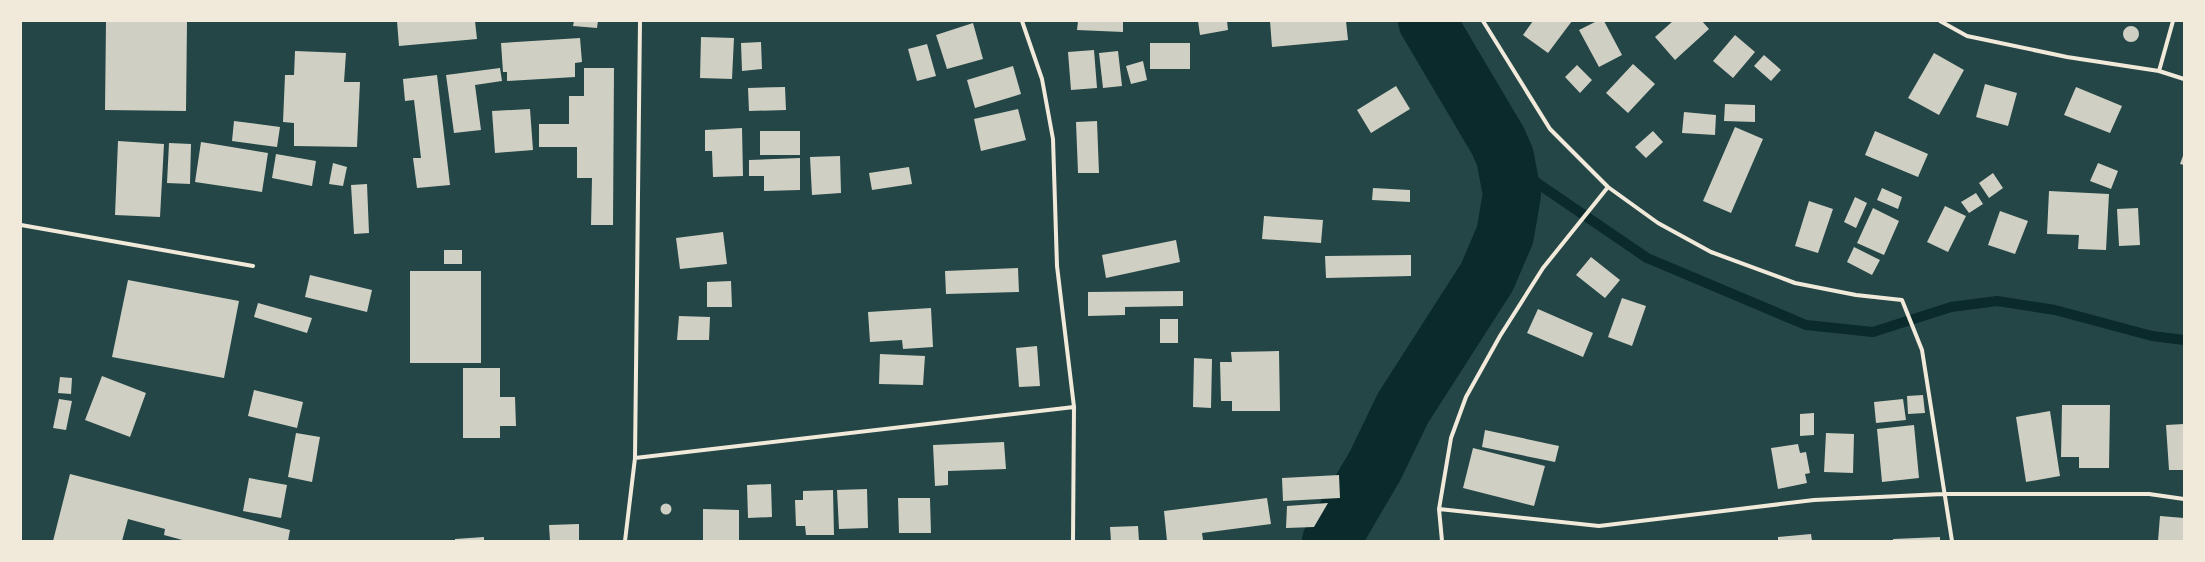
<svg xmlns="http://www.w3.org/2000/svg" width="2205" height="562" font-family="Figtree,sans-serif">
<rect width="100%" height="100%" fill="#0f3d3e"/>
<path fill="#244646" d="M21 21H2184V541H21Z"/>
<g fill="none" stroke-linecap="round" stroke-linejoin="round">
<path stroke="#0a2a2b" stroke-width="10" d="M1505 157 1540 185 1647 258 1806 325 1873 332 1951 307 1997 301 2055 310 2152 336 2184 340"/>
<path stroke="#0a2a2b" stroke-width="58" d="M1331 541 1375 466 1403 408 1487 277 1505 235 1512 194 1505 157 1498 141 1427 21"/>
</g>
<path fill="#cfcfc3" d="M106 21H187L186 111 105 110Z
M397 21H475L477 39 399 46Z
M574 21H598L597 28 573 26Z
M1078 21H1123V32L1077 30Z
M1198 21H1227L1228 30 1200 35Z
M1270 21H1346L1348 40 1272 47Z
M1533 21H1572L1548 53 1523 35Z
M1597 21H1604L1622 55 1599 67 1579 30Z
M1673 21H1702L1709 29 1675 60 1655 37Z
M973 23 983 59 947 69 936 35Z
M2123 34a8 8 0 1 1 16 0a8 8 0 1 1-16 0Z
M1735 35 1755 52 1733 78 1713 61Z
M701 37 734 38 732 79 700 78Z
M580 38 582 62 575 63V77L507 81V72H503L501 43Z
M761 42 762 69 742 71 741 43Z
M1150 43H1190V69H1150Z
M927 44 936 76 917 81 908 49Z
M1094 50 1097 88 1071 90 1068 52Z
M295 51 346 53 344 82H360L357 147 294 146V123L283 122 285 75H294Z
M1118 51 1122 86 1103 88 1099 53Z
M1934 53 1964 70 1939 115 1908 98Z
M1764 55 1781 70 1771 81 1754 66Z
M1143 61 1147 80 1131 84 1126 66Z
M1633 64 1655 84 1628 113 1606 93Z
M1577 65 1592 80 1580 93 1565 77Z
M1013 66 1021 94 975 108 967 80Z
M500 68 502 81 475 85 481 130 454 133 446 75Z
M584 68H614L613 225H591L592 178H577V147H539V124H569V96H584Z
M437 75 450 185 417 188 413 158H421L414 100 405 101 403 79Z
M1985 84 2017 93 2008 126 1976 117Z
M1396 86 1410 109 1371 133 1357 110Z
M785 87 786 110 749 111 748 88Z
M2076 87 2122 106 2110 133 2064 115Z
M1725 104 1755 105V122L1724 121Z
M530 109 533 150 495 153 492 111Z
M1018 109 1026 140 981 151 974 119Z
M1684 112 1716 115 1715 135 1682 133Z
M234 121 280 127 277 147 232 141Z
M1097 121 1099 173H1078L1076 122Z
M1735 127 1763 139 1731 213 1703 201Z
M742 128 743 176 713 177 712 151H705V130Z
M760 131H800V155H760Z
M1653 131 1663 142 1646 158 1635 147Z
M1875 131 1928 154 1918 177 1865 155Z
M118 141 164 144 160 217 115 215Z
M201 142 268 153 262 192 195 182Z
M169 143 191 144 190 184 167 183Z
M2184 153V165L2180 164Z
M276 154 316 161 312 186 272 178Z
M840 156 841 193 812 195 810 157Z
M800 158V190L764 191V176H749V160Z
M333 163 347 167 343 186 329 184Z
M2098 163 2118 171 2111 189 2090 181Z
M909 167 912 184 872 190 869 173Z
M1993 173 2003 188 1989 198 1979 183Z
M367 184 369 233 354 234 351 185Z
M1373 188 1410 190V202L1372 200Z
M1882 188 1902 197 1898 209 1877 200Z
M2049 191 2109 194 2106 250 2078 249 2079 235 2047 234Z
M1976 193 1983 204 1969 213 1961 202Z
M1855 197 1867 203 1856 228 1844 222Z
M1809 201 1833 209 1818 253 1795 246Z
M1945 206 1966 216 1948 252 1927 242Z
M1873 208 1899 221 1884 255 1857 243Z
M2138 208 2140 245 2119 246 2117 209Z
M2000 211 2028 221 2015 254 1988 245Z
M1264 216 1323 220 1321 243 1262 239Z
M723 232 727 264 680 269 676 238Z
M1176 240 1180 262 1106 278 1102 255Z
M1854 247 1880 260 1872 275 1847 262Z
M444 250H462V264H444Z
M1411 255V276L1326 278 1325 256Z
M1591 257 1620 280 1605 298 1576 275Z
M1018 268 1019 292 946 294 945 271Z
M410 271H481V363H410Z
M310 275 372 290 367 312 305 297Z
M128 280 239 301 224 378 112 357Z
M731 281 732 307H707V282Z
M1183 291V306L1125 307V315L1088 316V292Z
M1622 298 1646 306 1632 346 1608 337Z
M258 303 312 318 307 333 254 317Z
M931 308 933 347 903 349 902 340 870 342 868 312Z
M1538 309 1593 333 1583 357 1527 333Z
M679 316 710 317 709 340H677Z
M1160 319H1178V343H1160Z
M1037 346 1040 386 1019 387 1016 348Z
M1279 351 1280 411H1232V401H1221L1220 362H1232L1231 352Z
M880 354 925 356 923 385 879 384Z
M1194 358 1212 359 1211 408 1193 407Z
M463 368H500V397H515L516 426H500V438H463Z
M102 376 146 393 130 437 85 420Z
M60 377 72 378 71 394 58 393Z
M254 390 303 402 297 428 248 416Z
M1923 395 1925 413 1908 414 1907 396Z
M59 399 72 401 66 430 53 428Z
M1903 399 1906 420 1876 423 1874 402Z
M2062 405H2110L2109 468H2079V457H2061Z
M2050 411 2060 476 2026 482 2016 417Z
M1814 413V435L1800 436V414Z
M2184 424V470H2169L2166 425Z
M1914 425 1919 478 1882 482 1877 429Z
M1485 430 1559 446 1555 462 1482 447Z
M296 433 320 437 312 482 288 477Z
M1826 433 1854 434 1853 473 1824 472Z
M1004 442 1006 469 948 471V485L935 486 933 445Z
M1798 444 1800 453 1806 452 1810 473 1805 474 1807 483 1778 489 1771 448Z
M1473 448 1545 466 1534 506 1463 488Z
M70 474 290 530 288 541H186L164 535 165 529 128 519 122 541H53Z
M1339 475 1340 498 1283 501 1282 478Z
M249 478 287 485 281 518 243 511Z
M771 484 772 517 748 518 747 485Z
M867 489 868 528 839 529 837 490Z
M833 490 834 535H806L805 526H796L795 500H803V491Z
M898 498H930L931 533H899Z
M1267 498 1271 524 1202 533 1203 540 1167 541 1164 511Z
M1328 503 1314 527 1286 528 1287 506Z
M660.5 509a5.5 5.5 0 1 1 11 0a5.5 5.5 0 1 1-11 0Z
M703 509 739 510V541H703Z
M2160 516 2184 518V541H2158Z
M579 524V541H550L549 525Z
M1138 526 1139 541H1111L1110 527Z
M1811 534 1812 541H1778V537Z
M484 537V541H455V539Z
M1940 537V541H1893V539Z"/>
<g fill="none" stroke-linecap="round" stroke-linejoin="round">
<path stroke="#f1e9da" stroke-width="4" d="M1022 21 1042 79 1053 139 1057 266 1074 407 1073 541
M1483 21 1550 129 1608 187 1658 223 1711 252 1795 283 1856 295 1902 300 1922 350 1952 541
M1940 21 1967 36 2067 57 2159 71 2184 79
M2159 71 2173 21
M21 225 253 266
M635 458 1074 407
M1439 509 1599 526 1814 500 1943 494H2149L2184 499
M625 541 635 458 640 21
M1442 541 1439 509 1451 438 1466 397 1500 336 1543 268 1608 187"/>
</g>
<rect width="2205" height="562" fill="none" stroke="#f1e9da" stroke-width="44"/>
</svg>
